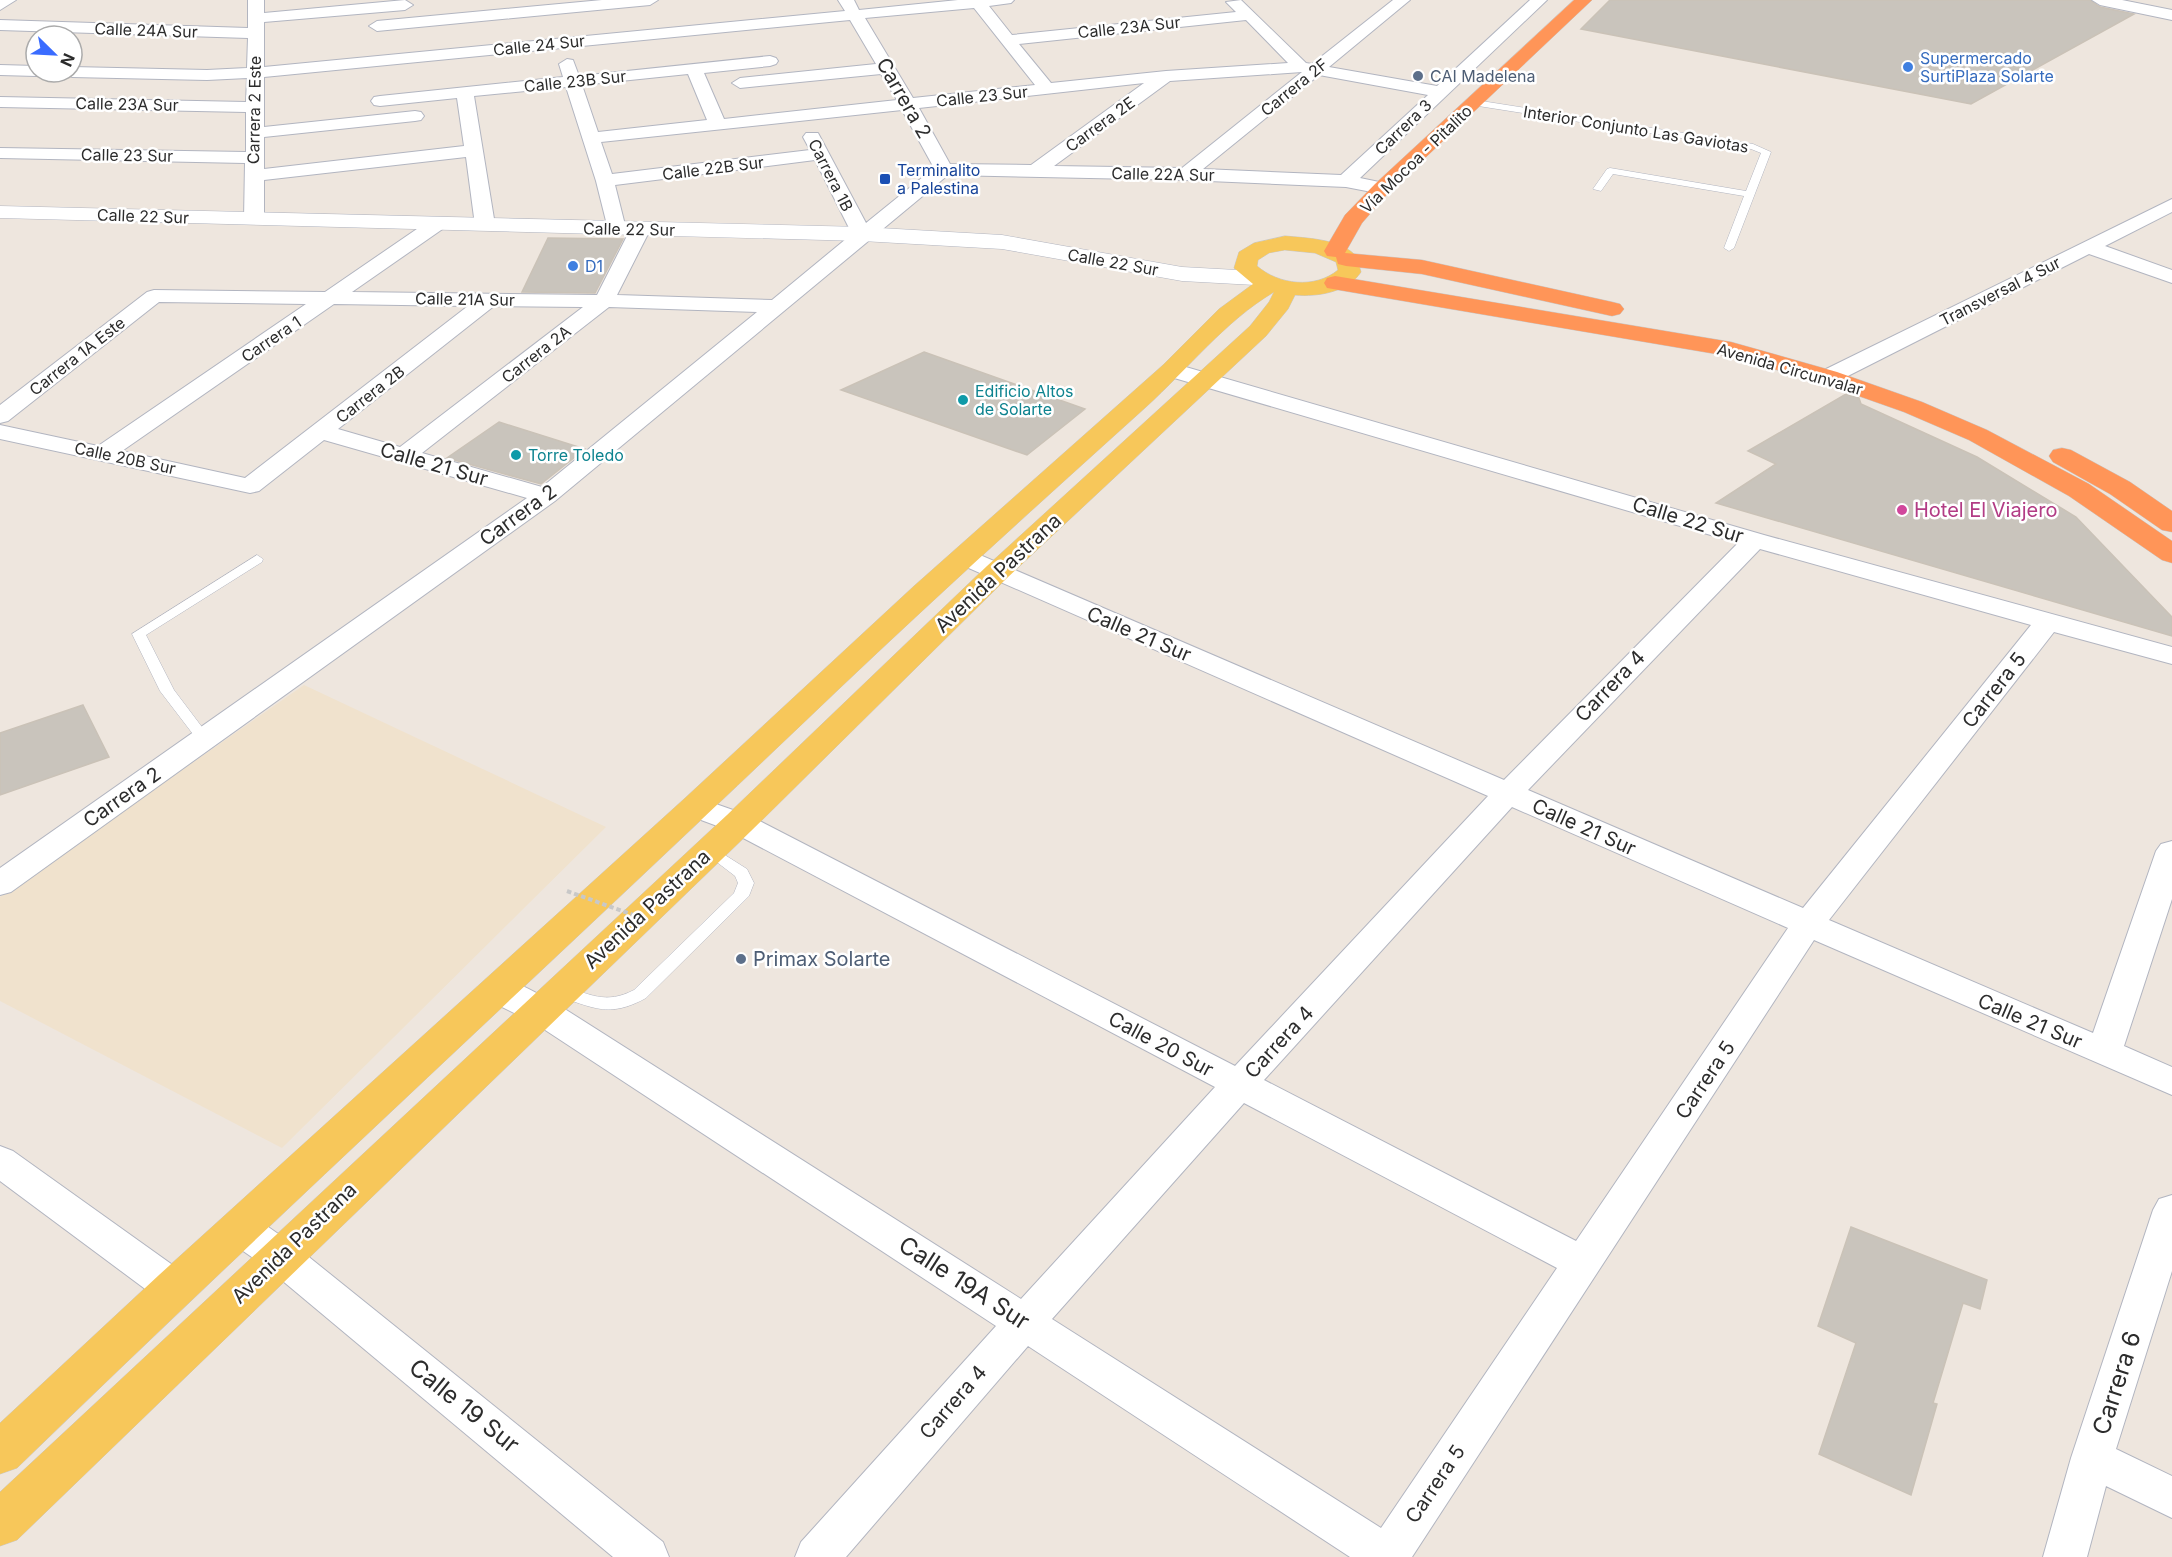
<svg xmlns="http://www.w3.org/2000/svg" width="2172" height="1557" font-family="Inter,sans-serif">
<rect width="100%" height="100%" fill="#eee6de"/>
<path fill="#f0e2cd" d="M304 685 606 827 282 1148 0 1001V897Z"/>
<path fill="#c9c4bc" stroke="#cac2b7" stroke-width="1.5" d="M1610 0H2090L2100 7 2134 14 1971 104 1581 29Z
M548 238 623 239 595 293 522 292Z
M924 352 1085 409 1027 455 841 390Z
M1846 394 1859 398 1861 404 1977 457 2076 517 2172 617V636L1716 503 1776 464 1748 451Z
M499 422 585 449 541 484 447 458Z
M83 705 109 757 0 795V733Z
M1851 1227 1987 1280 1980 1309 1963 1303 1933 1403 1937 1404 1911 1495 1819 1454 1856 1343 1818 1326Z"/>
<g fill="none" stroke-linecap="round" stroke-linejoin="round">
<defs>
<path id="lane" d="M1475 100 1753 144 1771 152 1734 248 1729 251 1724 248 1744 196 1613 174 1601 191 1593 189 1607 169 1610 168 1746 191 1761 153 1751 149 1472 105V101Z
M257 555 263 559 262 562 146 635 174 690 211 739 204 743 199 742 160 691 132 634Z
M709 845 747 869 754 883 749 896 646 998C608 1019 593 1007 554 995L551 991 554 987 560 985C590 994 605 1005 634 990L734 893 738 883 735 876 701 850Z"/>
<path id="street" d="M0 0H16L0 10Z
M248 0H264V13L405 0 413 5 405 10 264 22V67L845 11 838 0H854L859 10 958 0H1014L1011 3 989 6 1012 35 1236 12 1226 2 1241 0 1306 63 1312 64 1393 0H1410L1329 67 1437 86 1530 0H1547L1360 178 1389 184 1391 188 1389 192 1382 194 1346 187 1186 180 948 175 555 501 11 892 0 895V868L527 498 324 440 259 491 250 493 0 439V425L98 446 306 304 159 302 8 421 0 423V405L147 292 154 290 325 292 430 220H444L447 224 444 228 352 292 597 295 630 230 633 226H647L650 230 617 295 772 300 852 234 815 160 615 185 626 229 623 233H609L596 181 566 87 474 96 495 225 492 229H478L475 225 466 157 264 180V219L261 223H247L244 219 245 163 0 158V148L246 152V112L0 107V97L246 102 247 78 207 80 72 77 64 72H72V67L207 70 247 68 248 38 0 30V20L248 28ZM974 8 1035 85 913 98 865 18ZM850 20 876 64 740 78 732 83 740 88 881 74 897 100 724 119 704 73 770 66 776 64 778 61 776 58 770 56 579 76 573 60 567 59 559 64 563 77 380 96 374 97 371 101 374 105 380 106 457 98 464 146 264 169V137L415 121 421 120 424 116 421 112 415 111 264 127V77ZM1246 20 1288 63 1166 71 1051 83 1019 44ZM1302 72 1182 168 1054 166 1170 81ZM688 74 707 120 598 132 582 85ZM1319 75 1428 95 1341 175 1203 169ZM1144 83 1031 165 950 164 919 108ZM902 110 934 168 866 223 818 133H806L803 137 810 150 612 174 601 142ZM334 304 468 306 245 478 122 451ZM494 306 583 307 400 447 338 429ZM609 307 757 312 542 487 422 453Z
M602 0H658L650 5 377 31 369 26 377 21Z
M2092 0H2122L2172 10V20L2100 5Z
M0 65 36 66V72H44L36 76 0 75Z
M2172 199V212L2105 246 2172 270V283L2089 254 1836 382 1828 384 1820 382 1817 377 1820 372Z
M1172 363 1764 535 2172 647V664L2054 632 1829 920 2093 1033 2156 851 2161 844 2172 841V899L2124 1046 2172 1067V1095L1814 940 1412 1557H1350L1028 1346 846 1557H795L801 1542 996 1326 536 1024 486 999 481 990 486 981C511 974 538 995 560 1006L1021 1299 1215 1087 728 830 685 814 681 807 685 800 696 797 750 816 1235 1066 1488 796 955 562 951 557 955 552 964 549 973 552 1504 780 1738 543 1164 375 1161 370 1164 365ZM1760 549 2031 625 1803 908 1528 790ZM1512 807 1788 928 1576 1241 1264 1080ZM1244 1103 1557 1268 1381 1528 1052 1319Z
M0 1146 13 1151 188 1276 194 1288 188 1300 174 1304 160 1300 0 1181Z
M2172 1195V1271L2116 1449 2172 1476V1518L2106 1486 2087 1557H2043L2071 1458 2153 1210 2159 1199Z
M240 1212 254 1217 294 1245 663 1542 669 1557H613L266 1267 226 1239 221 1228 226 1217Z"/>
<path id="secondary" d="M0 206 862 227 1002 235 1182 267 1255 271 1263 273 1266 278 1263 283 1255 285 1182 281 1002 249 862 241 0 218Z"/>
<path id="primary" d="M1285 236C1306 238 1338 239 1354 254 1358 259 1359 266 1361 272 1348 292 1318 297 1295 295L1288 309 1266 336 1007 578 751 831 17 1540 0 1546V1492L727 815 987 566 1250 326 1269 302 1274 292C1225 321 1188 369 1146 407 1043 500 940 593 840 688 567 949 288 1205 17 1468L0 1474V1423L159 1275 684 799 914 586 1163 365 1219 309 1253 284 1234 268 1239 252 1254 243ZM1285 250 1315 253 1336 262 1338 270C1315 289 1279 285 1257 266L1258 260 1269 253Z"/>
<path id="highway" d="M1574 0H1592L1389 192 1362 223 1345 253 1422 260 1612 302 1620 304 1624 309 1620 314 1612 316 1422 274 1346 266 1338 264 1336 257 1327 256 1324 251 1345 215 1375 184Z
M1335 276 1731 342 1837 372 1922 402 1987 430 2089 484 2172 541V563L2162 560 2069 496 1969 440 1904 412 1819 382 1728 356 1327 288 1324 283 1327 278Z
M2062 448 2071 450 2130 482 2172 511V532L2162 530 2110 494 2053 462 2049 456 2053 450Z"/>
</defs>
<use href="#lane" stroke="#b2b5c0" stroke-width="1"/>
<use href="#street" stroke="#b2b5c0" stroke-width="2"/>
<use href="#secondary" stroke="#b2b5c0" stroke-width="1"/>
<use href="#primary" stroke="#c8c8c8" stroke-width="1"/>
<use href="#highway" stroke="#c8c8c8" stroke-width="1"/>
<use href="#lane" fill="#fff" fill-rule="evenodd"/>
<use href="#street" fill="#fff" fill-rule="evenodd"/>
<use href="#secondary" fill="#fff" fill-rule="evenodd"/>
<use href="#primary" fill="#f7c75a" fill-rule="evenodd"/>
<use href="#highway" fill="#ff9558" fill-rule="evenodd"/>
<path stroke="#c8c8c8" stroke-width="4" stroke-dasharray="4.5 3" stroke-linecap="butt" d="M567 891 647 920"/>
</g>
<g fill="#3f7fe0" stroke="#fff" stroke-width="2">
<circle cx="1908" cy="67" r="6"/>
<circle cx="573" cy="266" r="6"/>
</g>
<g fill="#5c6f8a" stroke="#fff" stroke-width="2">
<circle cx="1418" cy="76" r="6"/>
<circle cx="741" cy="959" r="6"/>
</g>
<rect fill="#1a4fb4" stroke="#fff" stroke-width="2" x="879" y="173" width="12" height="12" rx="3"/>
<g fill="#0f9aa8" stroke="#fff" stroke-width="2">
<circle cx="963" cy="400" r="6"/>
<circle cx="516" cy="455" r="6"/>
</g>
<circle fill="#d1479c" stroke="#fff" stroke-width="2" cx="1902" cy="510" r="6"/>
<g text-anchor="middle" stroke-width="5" stroke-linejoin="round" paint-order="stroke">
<g font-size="16" fill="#2c2c2c" stroke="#fff">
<text transform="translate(1129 27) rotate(-6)" y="6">Calle 23A Sur</text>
<text transform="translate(146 30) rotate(2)" y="6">Calle 24A Sur</text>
<text transform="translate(539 45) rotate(-6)" y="6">Calle 24 Sur</text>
<text transform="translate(575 81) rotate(-6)" y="6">Calle 23B Sur</text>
<text transform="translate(1294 87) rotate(-39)" y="6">Carrera 2F</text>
<text transform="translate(982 96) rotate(-6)" y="6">Calle 23 Sur</text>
<text transform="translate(127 104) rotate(1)" y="6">Calle 23A Sur</text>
<text transform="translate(254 110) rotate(-89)" y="6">Carrera 2 Este</text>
<text transform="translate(1100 124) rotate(-36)" y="6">Carrera 2E</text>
<text transform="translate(1403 127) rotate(-44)" y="6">Carrera 3</text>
<text transform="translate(1636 129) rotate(9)" y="6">Interior Conjunto Las Gaviotas</text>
<text transform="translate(127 155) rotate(1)" y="6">Calle 23 Sur</text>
<text transform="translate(1416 159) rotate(-44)" y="6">Vía Mocoa - Pitalito</text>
<text transform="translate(713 168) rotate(-7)" y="6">Calle 22B Sur</text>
<text transform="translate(1163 174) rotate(1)" y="6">Calle 22A Sur</text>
<text transform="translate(831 175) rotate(63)" y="6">Carrera 1B</text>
<text transform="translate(143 216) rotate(2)" y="6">Calle 22 Sur</text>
<text transform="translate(629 229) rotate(1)" y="6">Calle 22 Sur</text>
<text transform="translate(1113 262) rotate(10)" y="6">Calle 22 Sur</text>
<text transform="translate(2000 291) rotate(-27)" y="6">Transversal 4 Sur</text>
<text transform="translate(465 299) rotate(1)" y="6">Calle 21A Sur</text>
<text transform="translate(271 339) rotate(-34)" y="6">Carrera 1</text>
<text transform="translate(536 354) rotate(-38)" y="6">Carrera 2A</text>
<text transform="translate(77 356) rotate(-38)" y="6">Carrera 1A Este</text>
<text transform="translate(1790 369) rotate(16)" y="6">Avenida Circunvalar</text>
<text transform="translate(370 394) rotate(-38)" y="6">Carrera 2B</text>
<text transform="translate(125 458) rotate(12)" y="6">Calle 20B Sur</text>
</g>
<g font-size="16" fill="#366cbe" stroke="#fff" text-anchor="start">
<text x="1920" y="64">Supermercado<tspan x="1920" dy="18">SurtiPlaza Solarte</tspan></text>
<text x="585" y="272">D1</text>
</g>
<g font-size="16" fill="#4e5e75" stroke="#fff" text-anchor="start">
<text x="1430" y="82">CAI Madelena</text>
</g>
<g font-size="16" fill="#164399" stroke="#fff" text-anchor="start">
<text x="897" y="176">Terminalito<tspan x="897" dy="18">a Palestina</tspan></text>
</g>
<g font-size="16" fill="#0d838f" stroke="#fff" text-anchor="start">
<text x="975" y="397">Edificio Altos<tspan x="975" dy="18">de Solarte</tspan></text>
<text x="528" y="461">Torre Toledo</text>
</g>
<g font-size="20" fill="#2c2c2c" stroke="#fff">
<text transform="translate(904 98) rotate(60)" y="7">Carrera 2</text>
<text transform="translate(434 464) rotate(16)" y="7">Calle 21 Sur</text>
<text transform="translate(518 515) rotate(-36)" y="7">Carrera 2</text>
<text transform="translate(1688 520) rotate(17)" y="7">Calle 22 Sur</text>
<text transform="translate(998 573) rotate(-43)" y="7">Avenida Pastrana</text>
<text transform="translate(1139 634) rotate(23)" y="7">Calle 21 Sur</text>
<text transform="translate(1610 686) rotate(-46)" y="7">Carrera 4</text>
<text transform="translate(1994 690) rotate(-52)" y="7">Carrera 5</text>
<text transform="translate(122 797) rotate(-35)" y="7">Carrera 2</text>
<text transform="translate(1584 827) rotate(24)" y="7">Calle 21 Sur</text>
<text transform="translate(647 909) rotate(-43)" y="7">Avenida Pastrana</text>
<text transform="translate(2030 1021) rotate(23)" y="7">Calle 21 Sur</text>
<text transform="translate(1279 1042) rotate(-47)" y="7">Carrera 4</text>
<text transform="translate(1161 1044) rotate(28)" y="7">Calle 20 Sur</text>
<text transform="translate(1705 1080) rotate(-56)" y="7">Carrera 5</text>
<text transform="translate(294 1243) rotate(-44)" y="7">Avenida Pastrana</text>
<text transform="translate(953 1402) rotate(-49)" y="7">Carrera 4</text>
<text transform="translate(1435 1484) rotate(-56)" y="7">Carrera 5</text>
</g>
<g font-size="20" fill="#b23c85" stroke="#fff" text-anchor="start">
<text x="1914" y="517">Hotel El Viajero</text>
</g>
<g font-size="20" fill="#4e5e75" stroke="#fff" text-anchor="start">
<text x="753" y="966">Primax Solarte</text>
</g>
<g font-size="24" fill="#2c2c2c" stroke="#fff">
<text transform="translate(964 1283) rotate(33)" y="8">Calle 19A Sur</text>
<text transform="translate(2117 1383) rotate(-72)" y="8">Carrera 6</text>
<text transform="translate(464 1406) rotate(39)" y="8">Calle 19 Sur</text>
</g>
</g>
<g transform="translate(54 54) rotate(114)"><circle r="28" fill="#ffffff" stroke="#ababab" stroke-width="1.5"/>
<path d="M0-4.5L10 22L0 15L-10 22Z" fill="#3a6cff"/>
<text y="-9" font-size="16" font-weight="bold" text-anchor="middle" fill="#2c2c2c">N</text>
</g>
</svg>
